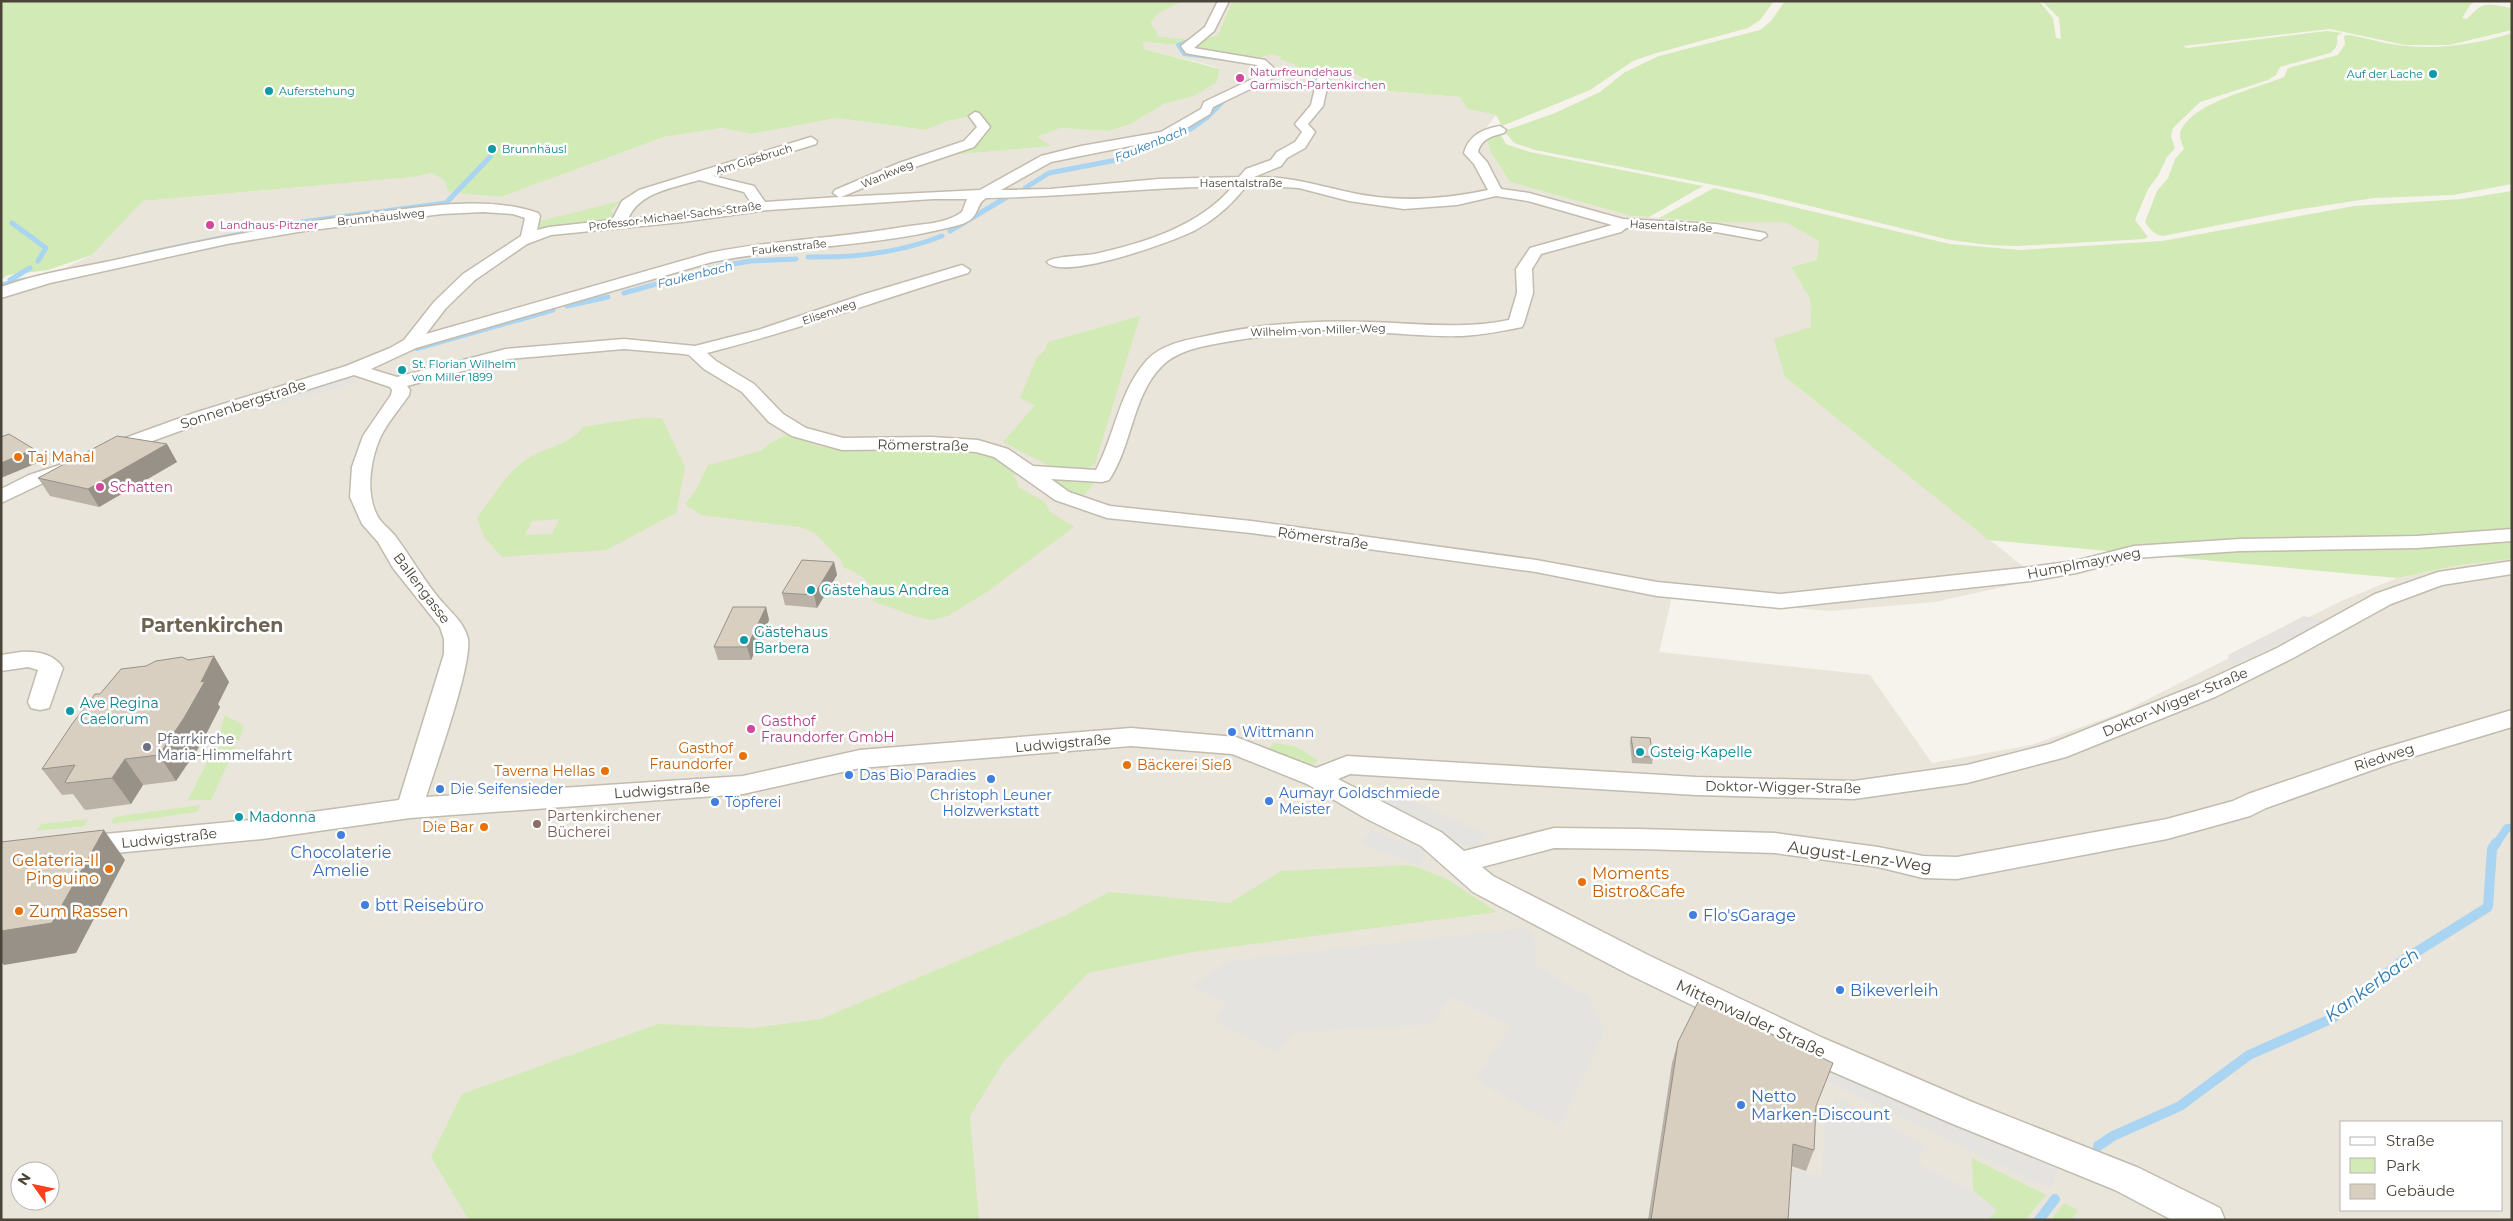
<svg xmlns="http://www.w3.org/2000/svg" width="2513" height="1221" font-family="Montserrat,sans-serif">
<rect width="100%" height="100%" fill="#f6f3ec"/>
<path fill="#eae5da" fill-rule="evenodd" d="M1184 1H1237L1231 4 1218 35 1193 42 1244 59H1258L1270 54 1283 57 1294 64 1298 71 1304 73 1315 71 1318 67 1344 68 1387 91 1460 97 1467 109 1496 115 1484 130 1490 151 1510 182 1631 216 1720 222H1785L1819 241 1817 260 1791 267 1810 299 1811 327 1785 377 2039 579 1935 602 1830 611 1672 597 1659 652 1870 675 1932 763 2031 745 2123 712 2339 602 2397 578 2460 565 2512 559V1220H1V289L52 274 92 255 143 201 413 177 432 173 445 181 479 194 501 197 664 137 722 128 751 134 837 118 925 130 947 121 975 116 984 127 963 154 1050 146 1036 137 1061 128 1109 131 1131 124 1164 104 1194 96 1217 82 1220 69 1213 66 1144 49 1143 42 1178 45 1189 40 1155 36 1158 34 1151 23 1158 13ZM2342 1122H2502V1210H2342ZM20 1171H50V1201H20Z"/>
<path fill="#d2eab5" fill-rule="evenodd" d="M1 1H1184L1158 13 1151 23 1158 34 1156 36 1191 40 1178 45 1143 42 1144 49 1220 69 1217 82 1194 96 1164 104 1131 124 1109 131 1061 128 1037 137 1051 146 963 154 952 151 984 128 975 116 947 121 925 130 837 118 751 134 722 128 664 137 501 197 448 192 445 181 432 173 413 177 143 201 92 255 48 270 8 275 1 279Z
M1237 1H1774L1760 20 1748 28 1653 54 1633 61 1590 90 1502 126 1496 115 1467 109 1460 97 1387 91 1344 68 1318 67 1315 71 1304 73 1298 71 1294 64 1279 59 1282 57 1270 54 1258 59H1244L1190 51 1193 42 1218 35 1231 4Z
M1785 1H2039L2053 18 2056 38 2061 39 2059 18 2042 1H2476L2470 5 2462 18 2467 19C2484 0 2486 4 2512 8V30L2449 45H2405L2330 29 2183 46 2187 48 2327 31 2342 33 2337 36C2338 44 2337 48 2330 53L2280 67 2276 75 2268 80 2200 102 2173 128 2171 136 2175 148 2167 157 2158 176 2148 189 2135 220 2148 237 2144 239 2017 246 1989 245 1950 240 1765 195 1535 150 1514 143 1504 131 1555 113 1600 92 1625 72 1659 56 1760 30 1771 21Z
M2512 33V184L2453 195 2374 198 2295 210 2163 236C2154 235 2150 229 2145 222L2157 191 2168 178 2175 159 2184 149C2182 143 2178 136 2181 130 2195 101 2256 89 2284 77L2288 68 2338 55 2345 44 2344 36 2348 35C2364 37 2380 43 2397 45 2436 50 2475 45 2512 33Z
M1499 132 1506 144 1530 152 1703 186 1649 217 1631 216 1510 182 1490 151 1486 136Z
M1714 188 1950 244 2020 250 2162 241 2354 206 2462 199 2512 191V559L2460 565 2397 578 1989 540 1785 377 1774 339 1811 327 1810 299 1791 267 1817 260 1819 241 1785 222H1720L1659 218Z
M621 201 611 210 615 219 538 230 540 221Z
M1140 316 1095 464 1082 471 1052 467 1003 442 1035 405 1020 398 1037 357 1045 350 1048 342Z
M640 418H662L685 467 676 513 606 550 502 557 484 537 477 518C492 498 506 473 527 459 546 447 569 446 583 427ZM559 519 552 534 525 535 532 521Z
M788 434 818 446 840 449 943 445 986 451 1012 465 1018 487 1045 502 1050 512 1074 527 987 592 948 616 931 620 913 616 873 601C877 582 857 573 843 567L841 560 815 533 800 527 701 515 685 504 696 490 708 465 761 451 770 443Z
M1043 478 1081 479 1094 483 1080 500Z
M225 715 244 726 239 740 218 738Z
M1273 743 1295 746 1318 760 1314 764C1299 763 1282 758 1269 750Z
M215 746H236L211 800H188Z
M200 805 197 812 111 824 114 817Z
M88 819 84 826 37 831 41 824Z
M1411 865 1447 879 1497 912 1193 952 1088 973 1004 1061 970 1116 979 1220H469L431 1157 462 1094 658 1024 753 1028 821 1019 1064 916 1109 892 1230 903 1281 871Z
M1972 1158 2046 1195 2025 1220H1988L1996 1210 1973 1191Z
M2064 1203 2078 1210 2071 1220H2051Z"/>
<path fill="#e5e3e0" d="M348 377 359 382 247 412 245 409Z
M2304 616 2325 621 2230 667 2228 655Z
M1392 792 1486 833 1475 850 1379 808Z
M1371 829 1428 851 1419 866 1361 843Z
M1524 928 1535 936 1536 966 1588 996 1605 1030 1560 1127 1475 1080 1510 1026 1450 997 1433 1024 1292 1033 1277 1053 1214 1020 1226 1004 1192 985 1228 961Z
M1725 1010 2061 1165 2050 1189 1716 1028Z
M1835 1097 1925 1144 1918 1163 1973 1191 1997 1210 1988 1220H1783L1788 1167 1821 1177 1826 1118Z"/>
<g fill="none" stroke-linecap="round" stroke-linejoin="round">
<path stroke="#a9d4f2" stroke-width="4" d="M1191 40 1178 45 1184 54 1249 62 1265 69
M1166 140 1190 130 1207 118 1226 99"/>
<path stroke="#a9d4f2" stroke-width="5" d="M1025 188 1049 173 1122 159 1169 139
M12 223 46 248 38 261
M950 231 1007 197
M144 254 294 223 446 203 490 157
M808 257C854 258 899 253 942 236
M10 280 30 268
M1 285 25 280
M624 293 721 266 751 261 796 259
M567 306 608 297
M518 320 553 310"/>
<path stroke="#a9d4f2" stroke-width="6" d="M417 348 523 318"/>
<path stroke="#a9d4f2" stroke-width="8" d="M2496 844 2507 828H2512"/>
<path stroke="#a9d4f2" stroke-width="10" d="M2098 1146 2113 1136 2180 1106 2249 1055 2333 1018 2402 961 2488 907 2492 849 2496 843
M2039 1220 2055 1199"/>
<defs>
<path id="street" d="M1218 1H1229L1214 31 1194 48 1265 60 1276 70 1275 77 1213 107 1210 114 1170 138 1051 162 1001 190 1050 189 1159 179 1239 177 1246 169 1271 160 1277 152 1295 142 1302 132 1295 124 1311 105 1317 79 1323 75 1329 79 1323 106 1308 124 1315 132 1305 148 1287 158 1281 166 1254 177C1287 176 1316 185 1348 192 1395 203 1441 200 1488 190L1474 164 1464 153C1469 135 1483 129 1500 126L1506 130 1504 133C1492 136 1481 139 1478 152L1487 162 1501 189 1529 193 1623 219 1716 224 1765 233 1767 236 1760 240 1716 232 1626 228 1621 232 1541 254 1532 269 1533 293 1524 323 1522 327C1502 331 1482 335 1462 336 1430 337 1399 333 1367 332 1318 331 1268 334 1220 343 1199 347 1176 351 1161 367 1132 397 1132 446 1109 480L1102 482 1051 479 1069 492 1110 506 1251 521 1536 560 1657 582 1781 594 2031 567 2075 561 2134 546 2240 539 2417 536 2512 529V541L2417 548 2240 551 2134 558 2076 573 2031 581 1781 608 1657 596 1536 572 1251 533 1107 518 1055 500 994 457 976 452 931 449 842 450 792 436 769 422 742 392 704 369 689 355 684 354 624 349 507 359 407 386 410 390 409 395C400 408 388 422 381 436 370 460 365 494 378 517 382 524 391 530 396 537 410 556 422 577 437 596 448 610 464 621 468 639 472 666 436 765 426 797L743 776 860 750 1131 728 1236 737 1316 768 1347 756 1696 777 1854 781 1967 765 2050 744 2197 685 2277 648 2375 594 2438 572 2512 561V574L2442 585 2391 604 2293 658 2215 697 2066 757 1967 783 1854 799 1696 795 1350 774 1338 779 1441 832 1464 851 1554 828 1640 829 1775 833 1878 847 1923 856 1957 857 2167 819 2233 801 2248 794 2374 751 2512 710V727L2392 763 2266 808 2250 816 2167 839 1957 879 1923 878 1878 867 1775 853 1640 849 1554 848 1482 867 1493 876 1650 956 1823 1038 1972 1102 2139 1168 2220 1208 2225 1220H2172L2115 1190 1948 1122 1801 1058 1628 974 1473 892 1421 846 1365 818 1307 784 1232 754 1131 746 860 768 743 794 410 818 262 839 84 856 74 853 70 846 74 839 84 836 262 819 399 800 444 654V639L440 627 393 568 378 542 362 524 350 497 352 467 363 436 391 395 392 390 390 387 354 375 207 421 117 454H103L100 450 103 446 194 413 346 366 390 348 404 340 434 302 463 274 521 236 525 218 513 214 483 212 442 214 304 231 227 244 50 283 1 298V287C38 273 78 268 115 260 203 240 291 223 380 212 431 206 489 196 538 213L540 216 537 230 549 227 612 220 622 201 639 190 811 137 817 141 816 144 713 176 754 186 765 202 839 197 833 193 835 190 899 163 964 141 977 127 969 116 975 112 979 113 990 127 974 147 909 169 841 197 980 190 1041 156 1081 146 1161 132 1201 109 1204 102 1265 73 1257 65 1190 54 1186 53 1181 46 1205 27ZM699 180 744 192 752 204 628 219C639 192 673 188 699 180ZM1247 185 1299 188 1349 201 1404 209 1457 205 1496 196 1528 201 1612 225 1530 248 1516 269 1517 293 1509 320C1462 330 1416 323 1369 322 1314 320 1259 324 1206 336 1186 340 1162 344 1147 360 1119 391 1115 435 1096 470L1033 466 1008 449 978 440 931 437 843 438 806 428 783 414 754 384 716 361 707 353C795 331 881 299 968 273L970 270 962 265 865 294 758 330 695 346 624 339 506 349 397 377 371 369 416 348 712 262C791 246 873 247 951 227 959 225 969 223 974 216 979 209 978 203 986 198 1068 197 1150 187 1233 186 1200 226 1144 243 1095 254 1085 256 1052 256 1047 262 1061 282 1180 240 1199 228 1218 217 1234 202 1247 185ZM933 199H967L962 212C946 224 922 224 903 227 839 238 773 240 709 253L426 334 446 308 475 280 527 244 551 235 682 222 768 210Z
M69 462 76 464 79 468 76 472 43 483 1 503V489L29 475Z
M21 652C37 651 54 654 63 668L49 708 40 710 31 708 28 702 38 670 28 667 1 671V655Z"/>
</defs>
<use href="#street" stroke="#c2bbae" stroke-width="3"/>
<use href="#street" fill="#fff" fill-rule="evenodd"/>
</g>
<path fill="#bab2a6" d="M167 444 177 462 99 507 50 496 38 478Z
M834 562 837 575 817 608 785 605 782 593Z
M766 607 769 620 751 660H718L714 647Z
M214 656 229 682 218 704 220 707 201 744 176 781 143 785 131 804 86 810 84 809 73 794 62 795 42 769 100 694 146 666Z
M1631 737 1653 757 1652 764 1632 763 1630 743Z
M1678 1042 1816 1106 1814 1150 1806 1171 1791 1166 1788 1220H1648L1672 1063Z"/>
<path fill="#979187" d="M167 444 177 462 99 507 88 489Z
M34 449 42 461 1 478V463Z
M834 562 837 575 817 608 814 595Z
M766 607 769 620 751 660 747 647Z
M214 656 229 682 218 704 220 707 201 744 176 781 159 755 201 682Z
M125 759 143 785 131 804 112 778Z
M104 830 125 860 76 953 4 965 1 962V931Z"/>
<path fill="#d8cfc1" stroke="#979187" d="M9 434 34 449 1 463V437Z
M117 436 167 444 88 489 38 478Z
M802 560 834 562 814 595 782 593Z
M733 607H766L747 647H714Z
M214 656 201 682 205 681 184 718 159 755 125 759 112 778 67 783 65 782 75 765 42 769 72 724 95 694H100L121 669 146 666 156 661 182 657 188 660Z
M1631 737 1650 738 1653 757 1634 756Z
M104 830 52 923 1 931V842Z
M1699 1000 1833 1063 1816 1106 1814 1150 1793 1144 1788 1220H1651L1678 1042Z"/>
<g fill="#0f9aa8" stroke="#fff" stroke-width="2">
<circle cx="2433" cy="74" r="5"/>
<circle cx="269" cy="91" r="5"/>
<circle cx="492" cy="149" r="5"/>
<circle cx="402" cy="370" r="5"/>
<circle cx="811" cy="590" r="5"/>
<circle cx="744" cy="640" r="5"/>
<circle cx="70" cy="711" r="5"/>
<circle cx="1640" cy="752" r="5"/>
<circle cx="239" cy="817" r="5"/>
</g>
<g fill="#d1479c" stroke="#fff" stroke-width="2">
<circle cx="1240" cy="78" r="5"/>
<circle cx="210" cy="225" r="5"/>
<circle cx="100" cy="487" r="5"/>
<circle cx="751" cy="729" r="5"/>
</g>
<g fill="#e8710a" stroke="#fff" stroke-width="2">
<circle cx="18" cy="457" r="5"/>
<circle cx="743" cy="756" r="5"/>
<circle cx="1127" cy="765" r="5"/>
<circle cx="605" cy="771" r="5"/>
<circle cx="484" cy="827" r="5"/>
<circle cx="109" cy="869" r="5"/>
<circle cx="1582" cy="882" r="5"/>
<circle cx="19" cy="911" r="5"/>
</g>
<g fill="#3f7fe0" stroke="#fff" stroke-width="2">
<circle cx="1232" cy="732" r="5"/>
<circle cx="849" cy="775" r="5"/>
<circle cx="991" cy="779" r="5"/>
<circle cx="440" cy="789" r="5"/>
<circle cx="1269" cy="801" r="5"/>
<circle cx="715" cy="802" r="5"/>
<circle cx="341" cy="835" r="5"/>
<circle cx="365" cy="905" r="5"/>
<circle cx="1693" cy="915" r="5"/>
<circle cx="1840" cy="990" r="5"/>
<circle cx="1741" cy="1105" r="5"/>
</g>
<circle fill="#6b7280" stroke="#fff" stroke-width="2" cx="147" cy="747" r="5"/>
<circle fill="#8d6e63" stroke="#fff" stroke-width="2" cx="537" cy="824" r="5"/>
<g text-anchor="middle" stroke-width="5" stroke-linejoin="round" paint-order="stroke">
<g font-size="11" fill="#b23c85" stroke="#fff" text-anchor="start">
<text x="1250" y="76">Naturfreundehaus<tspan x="1250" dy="13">Garmisch-Partenkirchen</tspan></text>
<text x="220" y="229">Landhaus-Pitzner</text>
</g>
<g font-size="11" fill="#0d838f" stroke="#fff" text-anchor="start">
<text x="2423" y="78" text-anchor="end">Auf der Lache</text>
<text x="279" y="95">Auferstehung</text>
<text x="502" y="153">Brunnhäusl</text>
<text x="412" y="368">St. Florian Wilhelm<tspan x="412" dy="13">von Miller 1899</tspan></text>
</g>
<g font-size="11" fill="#4b4439" stroke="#fff">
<text transform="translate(754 159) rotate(-17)" y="4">Am Gipsbruch</text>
<text transform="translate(887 174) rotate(-23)" y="4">Wankweg</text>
<text x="1241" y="187">Hasentalstraße</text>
<text transform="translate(675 216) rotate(-7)" y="4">Professor-Michael-Sachs-Straße</text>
<text transform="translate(381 217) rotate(-6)" y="4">Brunnhäuslweg</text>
<text transform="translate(1671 226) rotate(3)" y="4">Hasentalstraße</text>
<text transform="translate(789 247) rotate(-6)" y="4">Faukenstraße</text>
<text transform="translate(829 312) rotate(-19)" y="4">Elisenweg</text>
<text transform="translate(1318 330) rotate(-2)" y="4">Wilhelm-von-Miller-Weg</text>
</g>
<g font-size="12" font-style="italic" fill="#2e7ab2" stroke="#fff">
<text transform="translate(1151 144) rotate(-22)" y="4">Faukenbach</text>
<text transform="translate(695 275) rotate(-14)" y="4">Faukenbach</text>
</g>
<g font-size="14" fill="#4b4439" stroke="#fff">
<text transform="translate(243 404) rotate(-18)" y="5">Sonnenbergstraße</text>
<text transform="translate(923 445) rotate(1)" y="5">Römerstraße</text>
<text transform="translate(1323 538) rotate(8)" y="5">Römerstraße</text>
<text transform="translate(2084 563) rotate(-11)" y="5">Humplmayrweg</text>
<text transform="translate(422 588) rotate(53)" y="5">Ballengasse</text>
<text transform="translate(2175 702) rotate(-23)" y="5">Doktor-Wigger-Straße</text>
<text transform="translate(1063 743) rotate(-5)" y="5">Ludwigstraße</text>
<text transform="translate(2384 757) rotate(-18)" y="5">Riedweg</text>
<text transform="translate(1783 787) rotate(1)" y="5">Doktor-Wigger-Straße</text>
<text transform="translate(662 790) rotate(-4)" y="5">Ludwigstraße</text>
<text transform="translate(169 838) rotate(-6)" y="5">Ludwigstraße</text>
</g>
<g font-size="14" fill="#c56008" stroke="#fff" text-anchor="end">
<text x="28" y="462" text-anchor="start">Taj Mahal</text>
<text x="733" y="753">Gasthof<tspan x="733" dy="16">Fraundorfer</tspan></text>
<text x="1137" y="770" text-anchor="start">Bäckerei Sieß</text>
<text x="595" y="776">Taverna Hellas</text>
<text x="474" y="832">Die Bar</text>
</g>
<g font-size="14" fill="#b23c85" stroke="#fff" text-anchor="start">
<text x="110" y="492">Schatten</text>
<text x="761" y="726">Gasthof<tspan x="761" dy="16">Fraundorfer GmbH</tspan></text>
</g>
<g font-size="14" fill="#0d838f" stroke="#fff" text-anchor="start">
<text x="821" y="595">Gästehaus Andrea</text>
<text x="754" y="637">Gästehaus<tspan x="754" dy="16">Barbera</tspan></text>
<text x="80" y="708">Ave Regina<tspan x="80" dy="16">Caelorum</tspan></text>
<text x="1650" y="757">Gsteig-Kapelle</text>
<text x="249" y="822">Madonna</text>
</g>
<g font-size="14" fill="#366cbe" stroke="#fff" text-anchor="start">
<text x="1242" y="737">Wittmann</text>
<text x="859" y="780">Das Bio Paradies</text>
<text x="450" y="794">Die Seifensieder</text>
<text x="1279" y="798">Aumayr Goldschmiede<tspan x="1279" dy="16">Meister</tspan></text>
<text x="991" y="800" text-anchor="middle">Christoph Leuner<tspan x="991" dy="16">Holzwerkstatt</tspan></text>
<text x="725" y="807">Töpferei</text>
</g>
<g font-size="14" fill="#5b616d" stroke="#fff" text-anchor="start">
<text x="157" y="744">Pfarrkirche<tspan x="157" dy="16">Maria-Himmelfahrt</tspan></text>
</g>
<g font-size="14" fill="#785e54" stroke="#fff" text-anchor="start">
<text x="547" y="821">Partenkirchener<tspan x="547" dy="16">Bücherei</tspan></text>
</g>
<g font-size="16" fill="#366cbe" stroke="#fff" text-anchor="start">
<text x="341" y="858" text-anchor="middle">Chocolaterie<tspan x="341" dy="18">Amelie</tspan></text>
<text x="375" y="911">btt Reisebüro</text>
<text x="1703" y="921">Flo'sGarage</text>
<text x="1850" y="996">Bikeverleih</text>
<text x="1751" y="1102">Netto<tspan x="1751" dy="18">Marken-Discount</tspan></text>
</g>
<g font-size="16" fill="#4b4439" stroke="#fff">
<text transform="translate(1860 856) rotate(8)" y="6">August-Lenz-Weg</text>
<text transform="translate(1751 1018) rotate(25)" y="6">Mittenwalder Straße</text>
</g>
<g font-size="16" fill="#c56008" stroke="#fff" text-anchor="start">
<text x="99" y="866" text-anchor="end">Gelateria-Il<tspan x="99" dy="18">Pinguino</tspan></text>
<text x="1592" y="879">Moments<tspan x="1592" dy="18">Bistro&amp;Cafe</tspan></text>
<text x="29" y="917">Zum Rassen</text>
</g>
<g font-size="18" font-style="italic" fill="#2e7ab2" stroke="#fff">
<text transform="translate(2372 985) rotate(-36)" y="6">Kankerbach</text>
</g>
<g font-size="19" font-weight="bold" fill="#6e6250" stroke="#fff">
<text x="212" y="632">Partenkirchen</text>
</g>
</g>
<rect width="2513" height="1221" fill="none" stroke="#4b4439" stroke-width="5"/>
<rect x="2340" y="1121" width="162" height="90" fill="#ffffff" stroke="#b7b4b0"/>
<rect x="2350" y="1137" width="25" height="8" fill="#ffffff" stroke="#b7b4b0"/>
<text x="2386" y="1146" font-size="15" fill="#4b4439">Straße</text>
<rect x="2350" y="1158" width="25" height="15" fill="#d2eab5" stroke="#b7b4b0"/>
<text x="2386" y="1171" font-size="15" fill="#4b4439">Park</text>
<rect x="2350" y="1184" width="25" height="15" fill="#d8cfc1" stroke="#b7b4b0"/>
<text x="2386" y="1196" font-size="15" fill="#4b4439">Gebäude</text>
<g transform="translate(35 1186) rotate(303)"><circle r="24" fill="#ffffff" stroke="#b7b4b0"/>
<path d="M0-4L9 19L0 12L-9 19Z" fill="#fc3f1d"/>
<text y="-8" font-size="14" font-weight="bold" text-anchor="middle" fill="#4b4439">N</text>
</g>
</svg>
